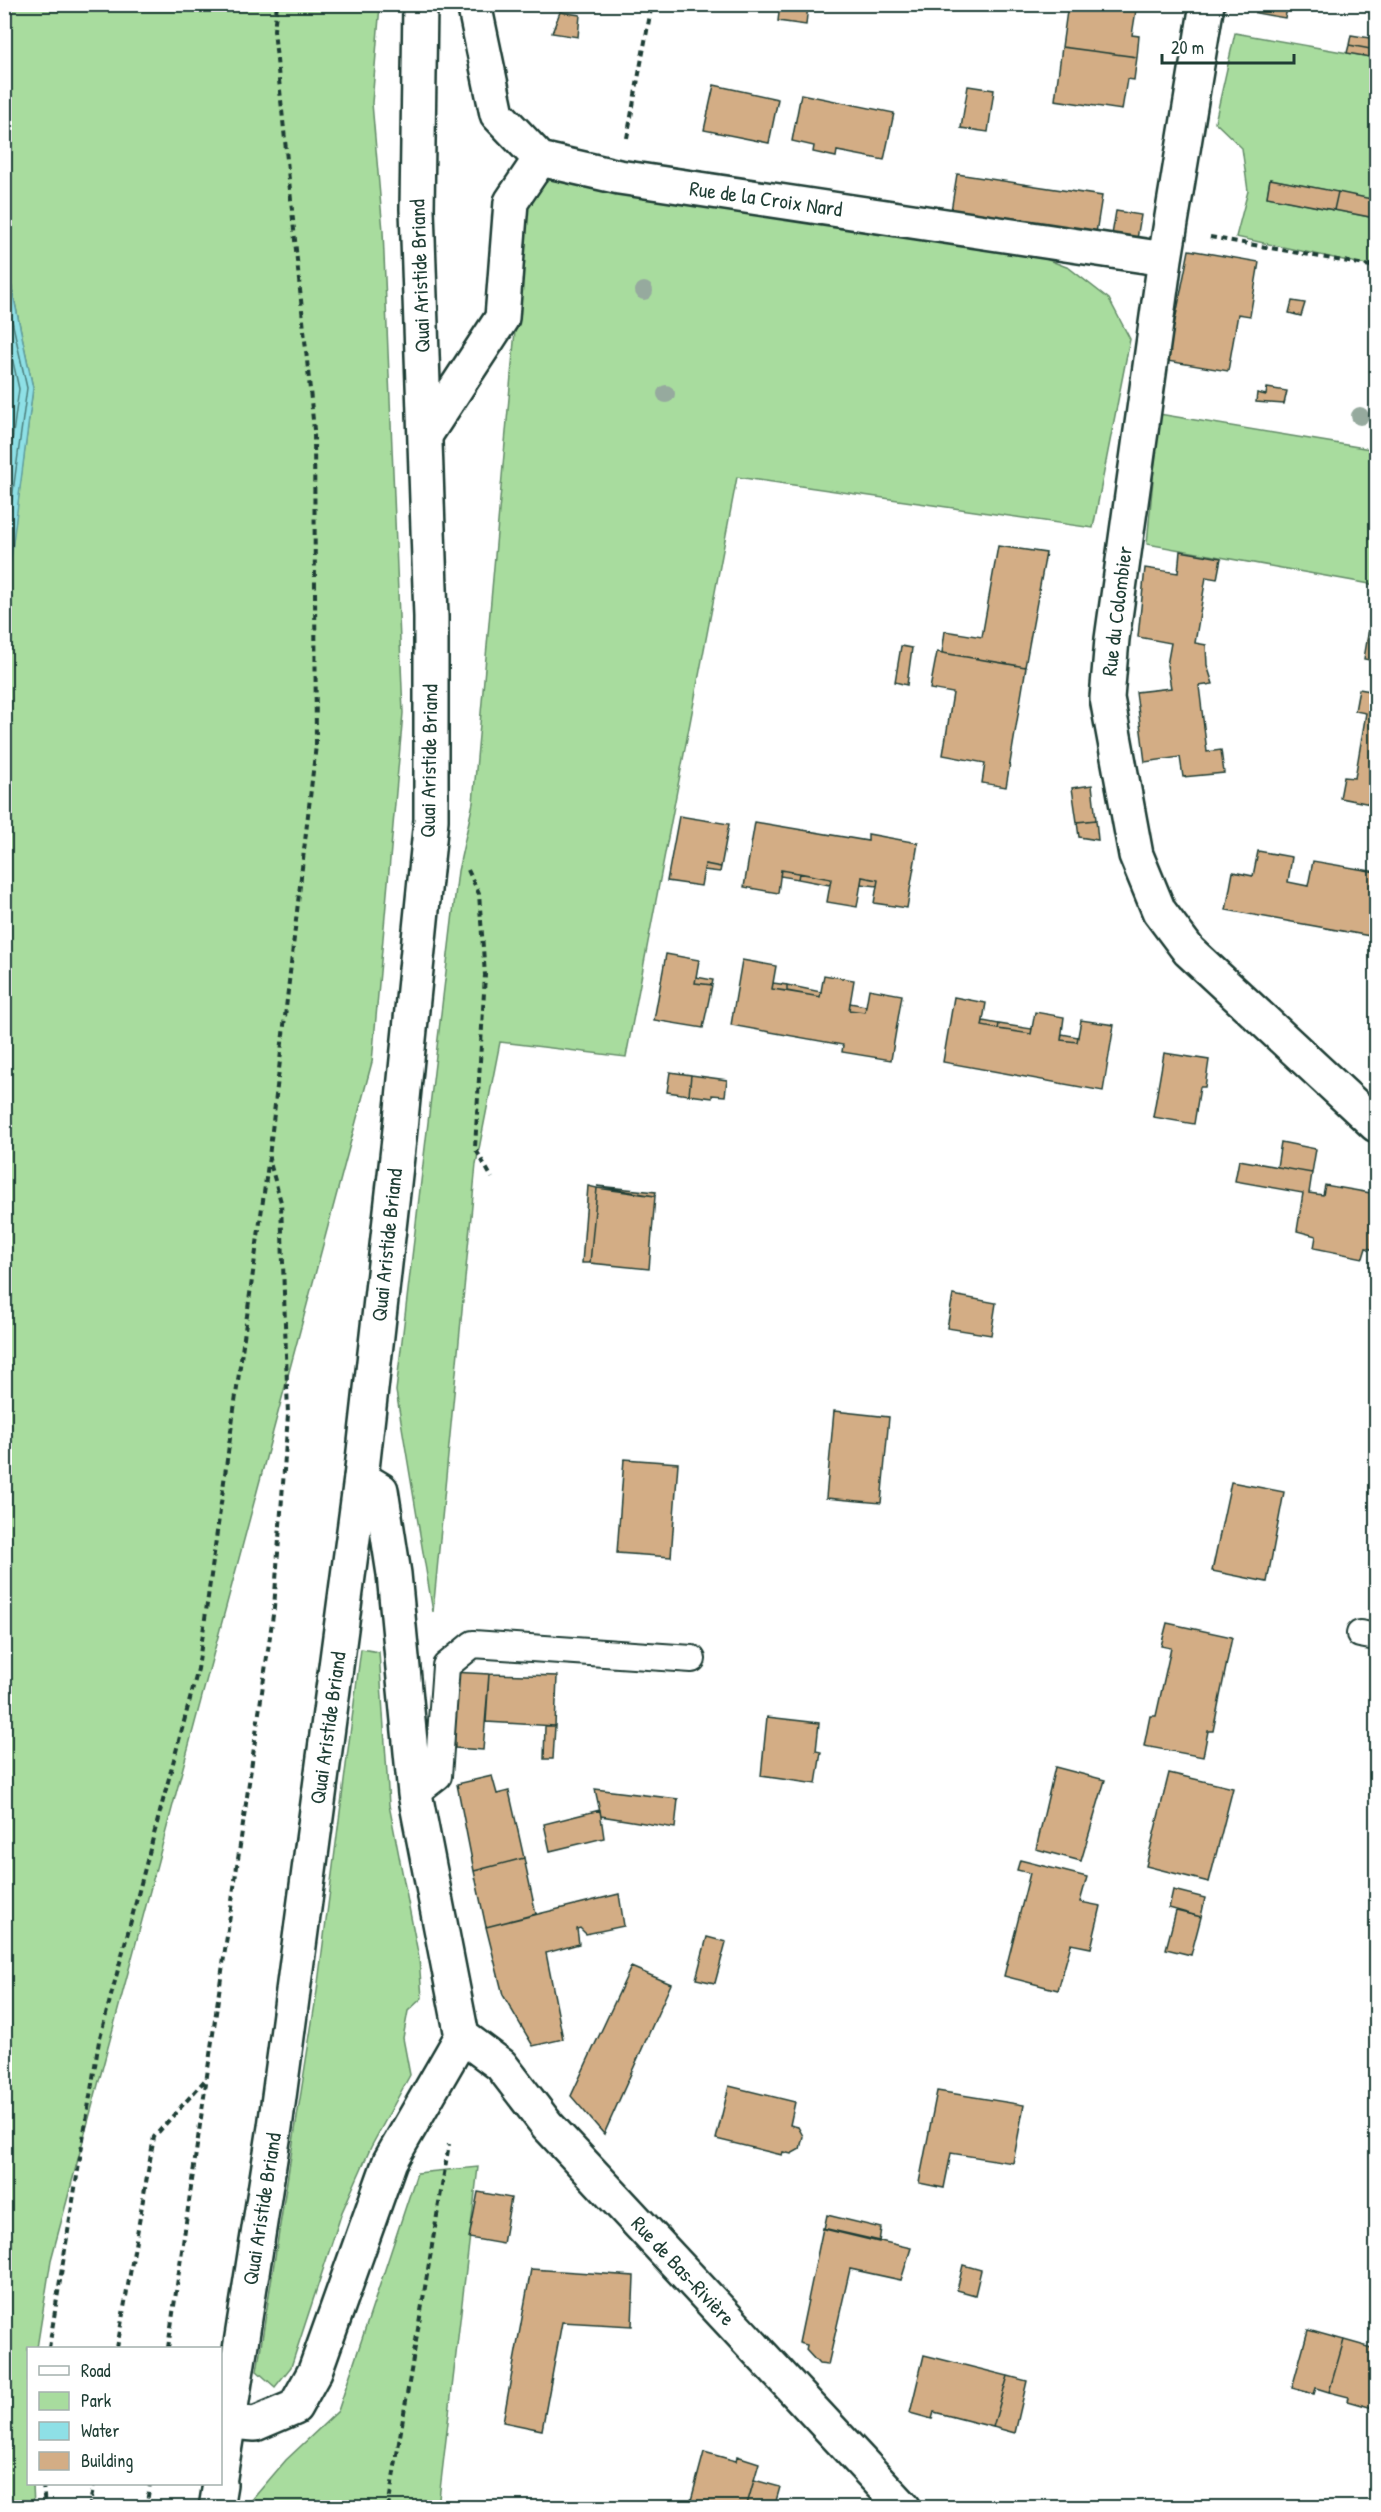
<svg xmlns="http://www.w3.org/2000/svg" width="1381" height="2512" font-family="'Patrick Hand',sans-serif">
<rect width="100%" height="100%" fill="#fff"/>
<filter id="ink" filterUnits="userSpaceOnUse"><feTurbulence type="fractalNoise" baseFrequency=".0167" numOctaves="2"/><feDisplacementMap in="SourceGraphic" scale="12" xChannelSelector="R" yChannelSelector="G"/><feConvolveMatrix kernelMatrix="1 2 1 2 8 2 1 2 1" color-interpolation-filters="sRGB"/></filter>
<g filter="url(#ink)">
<path fill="#a8dc9e" stroke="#648c69" stroke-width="1.5" d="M5 5H380L372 103 383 231 403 713 372 1062 51 2260 37 2348H28V2484H33L34 2507H5L4 604 33 388 5 256Z
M1235 33 1376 58V200L1270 179 1267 197 1375 218 1376 211V267L1236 237 1248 191 1242 148 1215 122Z
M557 175 1015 247 1069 268 1109 299 1130 339 1093 528 737 477 626 1057 500 1042 476 1164 433 1612 396 1391 458 871 473 803 526 207 537 189Z
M1159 414 1376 450V585L1147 544Z
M361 1649 379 1652 389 1805 419 1958 422 1998 408 2011 403 2038 410 2075 371 2147 342 2212 291 2367 275 2387 257 2371 317 1991Z
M478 2167 438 2507 245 2508 286 2460 338 2411 417 2173Z"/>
<path fill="#8ee0e6" stroke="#629f9f" stroke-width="1.5" d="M5 256 33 388 5 604Z"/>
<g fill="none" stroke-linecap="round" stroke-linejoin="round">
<path stroke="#4b7e7b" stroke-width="1.5" d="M4 285 27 388 4 558
M4 321 19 389 4 500
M4 364 10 389 4 430"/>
</g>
<path fill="#d3ad85" stroke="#1f3d34" stroke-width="1.5" d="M780 4H808L806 25 778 21Z
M1068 4H1137L1132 35 1139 36 1137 57 1062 47Z
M1257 4H1288L1285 18 1256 13Z
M560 12 580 15 578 37 552 33Z
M1351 35 1376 39V50L1349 45Z
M1349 45 1376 50V58L1347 53Z
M1062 47 1137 57 1134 80 1127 79 1122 110 1055 100Z
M714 85 778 99 769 143 704 130Z
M968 86 994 90 988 132 961 128Z
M801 94 894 113 884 160 837 151 836 157 813 152 814 146 792 141Z
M957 174 1102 196 1096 233 951 211Z
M1270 179 1338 192 1334 210 1267 197Z
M1338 192 1376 200 1375 218 1334 210Z
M1116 211 1141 215 1137 239 1112 235Z
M1189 250 1259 262 1250 316 1238 314 1228 371 1167 361Z
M1292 301 1305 303 1301 316 1289 313Z
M1267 388 1287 391 1284 404 1256 402 1257 393 1266 395Z
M998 546 1046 553 1025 667 942 653 945 631 982 637Z
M1180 551 1221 558 1217 579 1206 577 1195 643 1206 645 1207 665 1213 684 1199 686 1207 752 1221 750 1224 773 1183 777 1180 757 1145 762 1136 692 1171 688 1167 665 1171 643 1138 637 1145 568 1178 573Z
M1376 586V661L1364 659Z
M901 646 912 648 907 685 895 682Z
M937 652 1026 667 1006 787 982 783 985 763 943 755 953 693 930 689Z
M1359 689 1376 692V805L1340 798 1344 777 1355 778 1366 713 1355 711Z
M1092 785 1096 820 1077 822 1072 788Z
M679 816 729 824 721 867 705 864 701 886 667 881Z
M1096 820 1098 840 1079 837 1077 822Z
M755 822 868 841V834L918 843 907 908 874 903 878 880 862 877 857 907 827 902 831 879 781 870 778 893 744 887Z
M1258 851 1292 857 1288 882 1308 886 1313 861 1376 872V937L1226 910 1233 872 1253 876Z
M705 864 721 867 720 872 704 870Z
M781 870 799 873 798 879 780 876Z
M799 873 831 879 830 885 798 879Z
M862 877 878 880 877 886 861 884Z
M666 954 699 960 695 983 712 985 703 1028 654 1020Z
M742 960 776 966 772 989 820 997 824 975 854 980 849 1010 865 1012 869 989 902 995 891 1060 842 1052 843 1045 731 1025Z
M696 977 713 980 712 985 695 983Z
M773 983 787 985V991L772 989Z
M787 985 821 992 820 997 787 991Z
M954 997 986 1003 982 1026 998 1029 1031 1034 1035 1012 1064 1017 1061 1040 1077 1042 1081 1020 1114 1025 1103 1091 943 1062Z
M850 1003 866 1006 865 1012 849 1010Z
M983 1021 999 1024 998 1029 982 1026Z
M999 1024 1032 1029 1031 1034 998 1029Z
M1062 1034 1078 1037 1077 1042 1061 1040Z
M1164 1053 1209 1060 1205 1087H1200L1194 1124 1153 1117Z
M670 1072 691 1075 689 1095 667 1092Z
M691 1075 727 1080 725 1096 712 1095V1098L689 1095Z
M1281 1142 1316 1149 1312 1173 1277 1167Z
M1239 1160 1312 1173 1309 1193 1323 1195 1325 1185 1376 1194 1375 1250 1366 1248 1363 1258 1314 1248 1316 1236 1297 1231 1303 1193 1235 1181Z
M588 1186 597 1188 590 1263H582Z
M597 1186 656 1192 655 1196Z
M597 1188 655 1196 649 1269 590 1263Z
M953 1295 996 1303 991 1335 947 1328Z
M834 1411 889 1417 881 1503 826 1498Z
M624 1459 678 1463 671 1557 617 1553Z
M1231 1482 1284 1492 1267 1582 1212 1571Z
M1167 1623 1232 1637 1213 1731H1208L1203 1757 1144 1746 1150 1716H1156L1171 1648 1161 1646Z
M451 1672 489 1674 483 1750 455 1748Z
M489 1674 557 1676 555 1726 486 1722Z
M767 1717 819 1723 816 1751 821 1752 816 1784 761 1776Z
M545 1726H555L553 1759H544Z
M1055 1767 1105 1780 1081 1861 1036 1849Z
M1169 1773 1233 1788 1209 1882 1146 1866Z
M492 1776 497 1794 509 1791 524 1858 474 1871 457 1784Z
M595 1789 678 1799 675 1828 601 1816Z
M600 1810 604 1838 550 1851 544 1824Z
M524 1858 536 1914 486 1927 474 1871Z
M1020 1860 1087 1877 1080 1902 1101 1906 1091 1948 1071 1944 1058 1990 1004 1976 1030 1873 1017 1870Z
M1173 1890 1205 1898 1201 1917 1169 1908Z
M619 1894 624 1926 586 1934 580 1928 577 1929 579 1944 546 1953 563 2039 533 2046 503 1995 486 1927Z
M1176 1911 1201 1917 1191 1955 1166 1949Z
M707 1937 726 1942 715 1983 696 1979Z
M631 1967 671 1984 604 2134 571 2096Z
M729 2086 795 2102 790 2125 798 2127 803 2136 800 2149 791 2154 783 2152 782 2155 716 2139Z
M937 2091 1024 2105 1013 2163 951 2153 944 2188 919 2183Z
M478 2192 511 2198 503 2244 469 2238Z
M827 2215 881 2228 879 2242 824 2229Z
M823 2228 911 2248 901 2280 850 2269 828 2365 819 2364 806 2350 807 2345 799 2343Z
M963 2265 981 2270 975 2295 957 2290Z
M531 2269 634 2276 632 2326 562 2322 542 2430 503 2422Z
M1308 2330 1344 2340 1329 2392 1316 2388 1314 2394 1292 2388Z
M1344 2340 1376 2349V2409L1348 2401 1349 2397 1329 2392Z
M924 2355 1008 2376 993 2427 934 2412 932 2419 910 2413Z
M1008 2376 1027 2381 1015 2433 993 2427Z
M704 2452 736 2461 737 2456 759 2463 746 2508H689Z
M754 2480 780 2487 774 2508H746Z"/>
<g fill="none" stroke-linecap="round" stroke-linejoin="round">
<defs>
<path id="service" d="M1360 1634 1376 1637
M415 1794 438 1776 446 1666 473 1644 692 1659"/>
<path id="minor" d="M474 4 497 114 540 159 619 177 1165 259
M1207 4 1165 259 1112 639 1107 698 1136 855 1159 911 1189 951 1376 1125
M426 434 502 318 511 202 540 159"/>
<path id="tertiary" d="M462 2036 501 2065 547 2125 904 2508
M229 2422 255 2424 295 2407 315 2371 390 2161 462 2036 415 1794 394 1574 381 1490 361 1478"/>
<path id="secondary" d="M220 2477 275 2127 361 1478 399 1139 431 820V617L417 209 420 4
M216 2508 220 2484"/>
</defs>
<use href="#service" stroke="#1f3d34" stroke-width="30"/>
<use href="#minor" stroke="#1f3d34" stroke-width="38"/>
<use href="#tertiary" stroke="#1f3d34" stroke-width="38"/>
<use href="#secondary" stroke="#1f3d34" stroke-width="38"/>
<path stroke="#1f3d34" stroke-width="4" stroke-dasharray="6 4.5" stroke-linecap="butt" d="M627 138 652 4
M1210 237 1376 267
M468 870 479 894 485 975 475 1148 492 1178
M49 2348 99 2041 198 1669 269 1157 316 745 314 430 274 30 277 4
M117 2348 154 2137 206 2079
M168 2348 274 1608 288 1415 281 1202 269 1159
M43 2484 45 2508
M89 2508 94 2484
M146 2508 150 2484
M388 2508 449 2144"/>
<use href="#service" stroke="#fff" stroke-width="26"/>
<use href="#minor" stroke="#fff" stroke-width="33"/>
<use href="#tertiary" stroke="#fff" stroke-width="33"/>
<use href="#secondary" stroke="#fff" stroke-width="33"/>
</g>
<g fill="#96aa9e">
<circle cx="644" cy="291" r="9"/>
<circle cx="666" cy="394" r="9"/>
<circle cx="1360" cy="416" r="9"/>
</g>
</g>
<g text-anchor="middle" stroke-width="4.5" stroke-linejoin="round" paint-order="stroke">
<g font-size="21" fill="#1f3d34" stroke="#fff">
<text transform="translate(766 199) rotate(8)" y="7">Rue de la Croix Nard</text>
<text transform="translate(420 276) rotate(-92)" y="7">Quai Aristide Briand</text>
<text transform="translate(1117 611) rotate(-83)" y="7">Rue du Colombier</text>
<text transform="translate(429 761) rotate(-89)" y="7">Quai Aristide Briand</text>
<text transform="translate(387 1245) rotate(-84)" y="7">Quai Aristide Briand</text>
<text transform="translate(328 1728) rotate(-82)" y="7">Quai Aristide Briand</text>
<text transform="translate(262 2209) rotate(-81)" y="7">Quai Aristide Briand</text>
<text transform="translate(683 2271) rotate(47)" y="7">Rue de Bas-Rivière</text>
</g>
</g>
<rect width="1381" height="2512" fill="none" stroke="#fff" stroke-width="24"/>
<rect x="12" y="12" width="1357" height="2488" fill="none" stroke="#1f3d34" stroke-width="2" filter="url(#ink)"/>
<rect x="27" y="2347" width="195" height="138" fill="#ffffff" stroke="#a5b1ae" stroke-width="1.5"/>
<rect x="39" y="2366" width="30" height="9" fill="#ffffff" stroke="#a5b1ae" stroke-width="1.5"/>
<text x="81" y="2377" font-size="18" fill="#1f3d34">Road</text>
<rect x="39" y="2392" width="30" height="18" fill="#a8dc9e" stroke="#a5b1ae" stroke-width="1.5"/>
<text x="81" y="2407" font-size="18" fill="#1f3d34">Park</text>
<rect x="39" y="2422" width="30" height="18" fill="#8ee0e6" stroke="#a5b1ae" stroke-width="1.5"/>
<text x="81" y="2437" font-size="18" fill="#1f3d34">Water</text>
<rect x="39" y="2452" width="30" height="18" fill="#d3ad85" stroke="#a5b1ae" stroke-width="1.5"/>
<text x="81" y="2467" font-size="18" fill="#1f3d34">Building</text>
<path d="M1162 54v9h132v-9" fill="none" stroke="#1f3d34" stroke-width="3"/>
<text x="1171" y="54" font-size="18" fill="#1f3d34" stroke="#ffffff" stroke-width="4.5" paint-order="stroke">20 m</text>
</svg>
